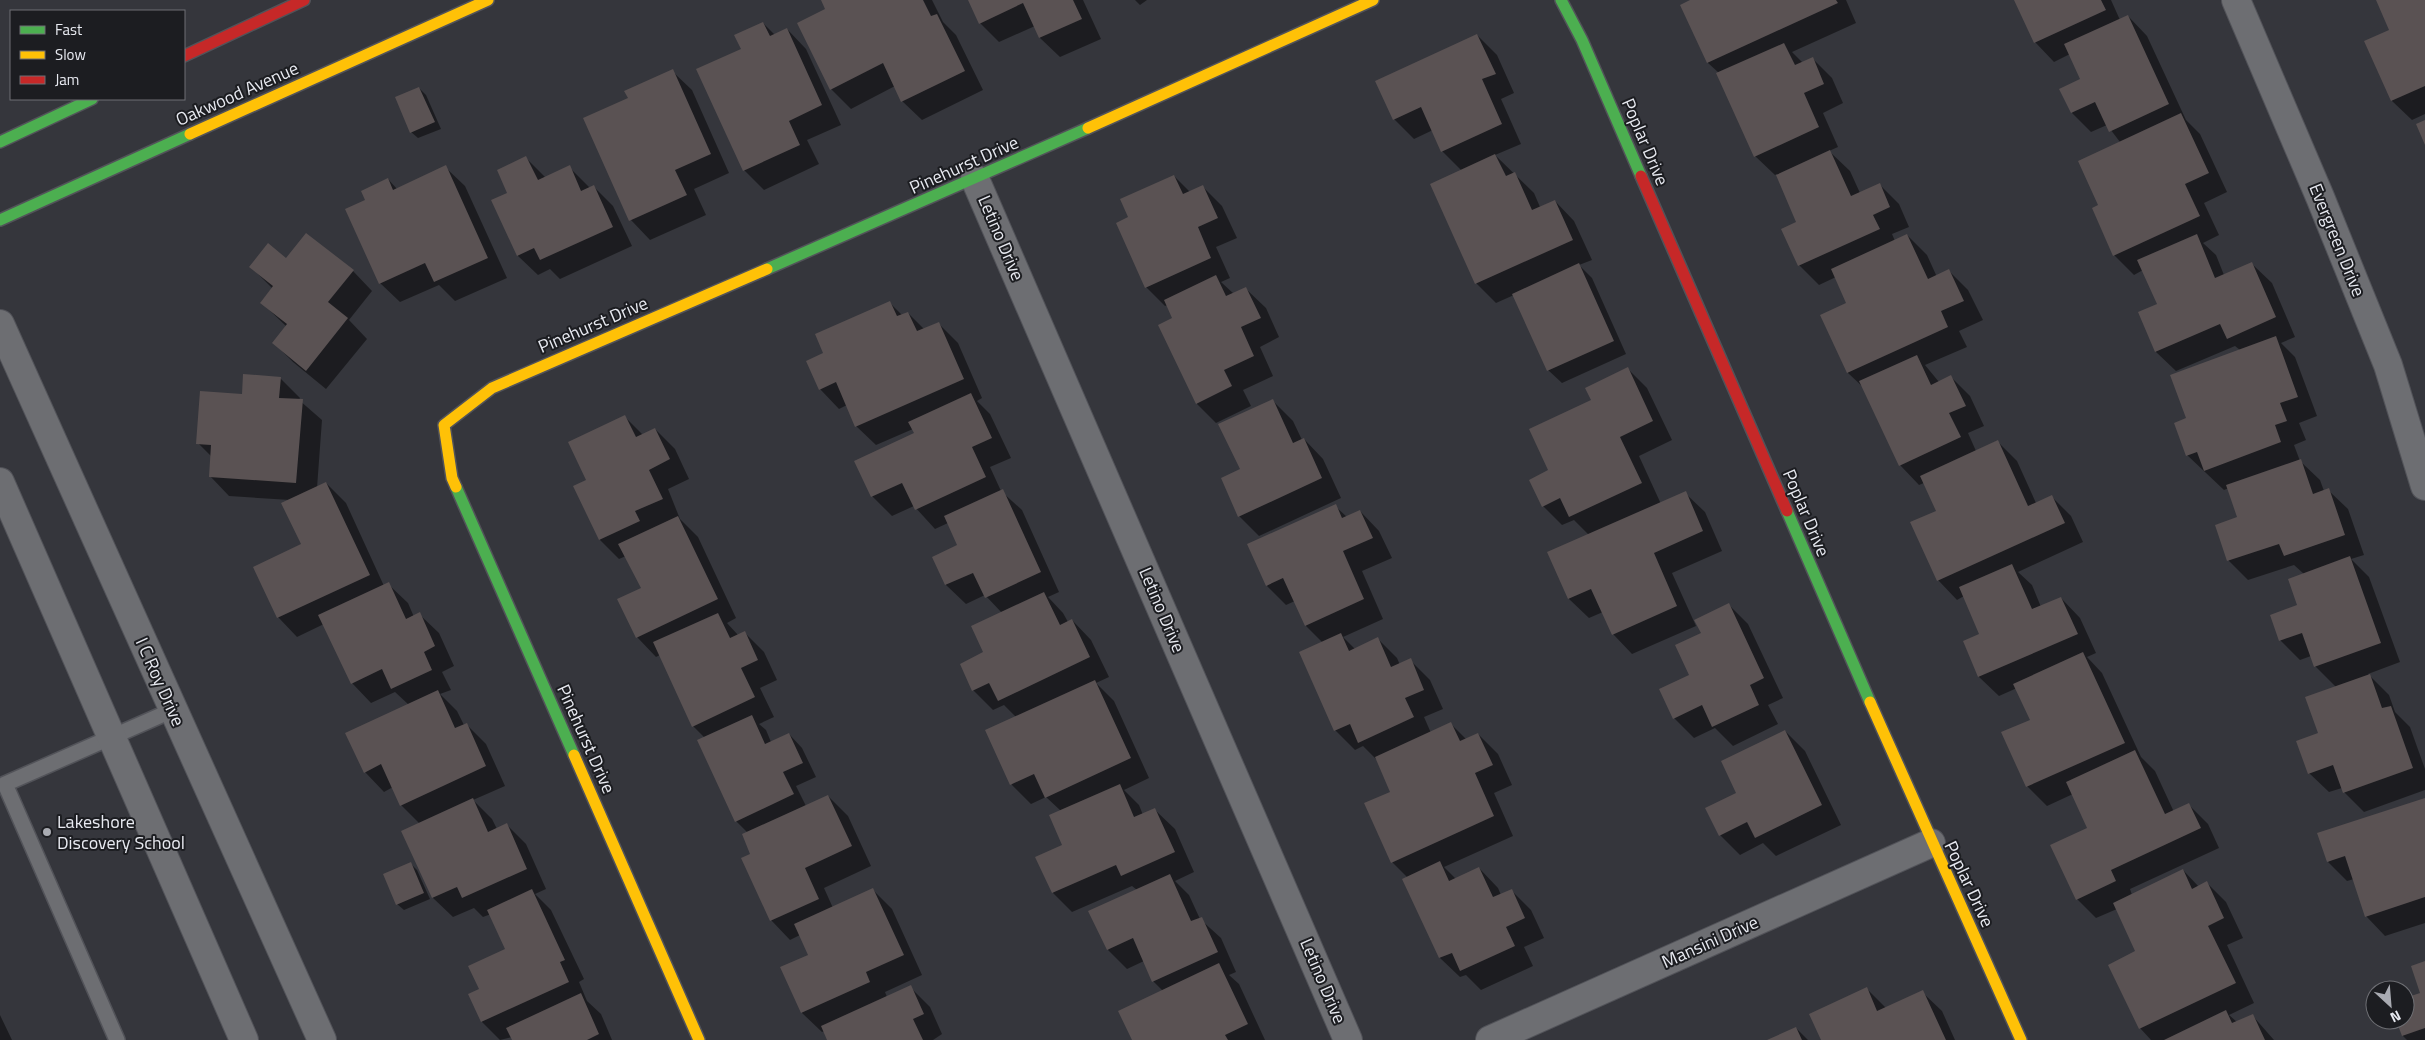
<svg xmlns="http://www.w3.org/2000/svg" width="2425" height="1040" font-family="'Titillium Web',sans-serif">
<rect width="100%" height="100%" fill="#35363c"/>
<path fill="#0007" d="M822 0H932L943 22 956 35 983 90 922 120 902 101 895 86 851 109 831 89 827 10Z
M969 0H1083L1101 39 1060 57 1040 38 1035 26 999 42 980 23Z
M1135 0H1147L1140 5Z
M1693 0H1846L1856 23 1792 52 1803 63 1812 58 1832 78 1843 103 1823 113 1838 147 1829 151 1850 171 1860 193 1880 185 1899 204 1909 227 1892 234 1895 241 1907 235 1927 255 1937 277 1949 271 1968 290 1983 320 1959 331 1967 347 1925 365 1939 382 1951 377 1970 396 1984 426 1968 433 1976 451 1997 441 2017 461 2036 503 2052 497 2071 516 2083 542 2018 572 2032 585 2041 607 2061 598 2080 618 2096 653 2087 657 2102 673 2141 757 2155 771 2174 812 2189 805 2208 824 2219 848 2130 889 2132 895 2183 870 2199 887 2207 883 2226 902 2243 938 2227 945 2254 1003 2229 1015 2237 1022 2252 1015 2274 1040H2151L2140 1028 2137 952 2117 909 2096 918 2077 899 2088 829 2073 794 2047 806 2027 786 2031 720 2017 688 1999 696 1979 677 1964 642 1981 634 1964 596 1957 600 1938 580 1937 511 1924 483 1919 485 1900 465 1865 389 1848 373V304L1836 277 1819 285 1799 265 1798 222 1777 174 1775 175 1755 156 1719 73 1708 63 1682 5Z
M2016 0H2111L2120 20 2128 16 2147 36 2186 120 2200 134 2227 192 2204 203 2219 235 2203 243 2216 255 2224 275 2252 264 2272 283 2295 337 2281 343 2295 357 2317 416 2299 423 2306 440 2294 445 2300 461 2320 480 2324 491 2328 490 2348 509 2364 555 2351 559 2369 577 2400 662 2368 674 2389 695 2395 712 2410 727 2425 769V790L2364 812 2344 792 2342 788 2329 792 2309 773 2336 687 2315 666 2311 656 2300 660 2280 640 2298 606 2304 574 2294 565 2248 580 2229 561 2216 525 2239 518 2229 488 2224 490 2187 455 2188 419 2240 350 2235 346 2176 371 2156 352 2140 313 2158 304 2143 270 2134 275 2114 255 2100 205 2120 142 2107 125 2091 132 2072 113 2081 79 2070 54 2054 62 2035 42Z
M2377 0H2425V114L2412 120 2392 101 2366 42 2391 30Z
M763 23 775 35 787 29 806 49 841 125 807 140 819 164 764 190 744 170 743 49Z
M1477 35 1497 55 1514 93 1501 99 1521 144 1495 155 1534 193 1540 207 1555 201 1574 221 1592 260 1579 265 1592 278 1626 354 1562 383 1548 370 1514 295 1496 303 1476 283 1462 171 1442 151 1433 130 1414 139 1394 119Z
M672 71 692 90 729 173 694 189 706 215 650 240 631 220 629 98Z
M419 88 426 95 441 129 418 138 411 132Z
M526 158 546 178 569 167 590 188 593 186 613 206 632 246 560 279 550 269 538 275 518 256 493 201 509 194Z
M445 167 465 186 507 278 455 301 439 285 400 302 380 283 367 201 388 179 397 189Z
M1174 176 1190 192 1203 187 1222 206 1237 238 1216 247 1230 278 1221 282 1234 294 1246 289 1266 308 1279 337 1260 347 1273 376 1243 390 1251 406 1216 423 1197 404 1174 318 1168 305 1165 306 1146 287 1130 217Z
M251 267 353 271 372 291 349 320 367 339 326 389 293 362 274 343 287 327 261 302 272 288Z
M890 303 902 315 908 313 924 329 938 323 958 343 982 398 977 401 990 414 1011 458 990 467 1001 491 1022 510 1059 592 1048 597 1063 613 1068 622 1072 620 1091 640 1109 677 1096 683 1114 701 1149 778 1124 790 1139 805 1143 815 1155 810 1175 829 1194 872 1175 881 1189 895 1200 919 1221 938 1236 972 1229 975 1239 984 1265 1040H1133L1163 991 1153 981 1144 961 1127 969 1108 950 1137 890 1132 886 1072 912 1053 893 1064 845 1061 811 1046 797 1031 804 1012 785 987 731 1016 717 1004 705 993 710 973 690 985 653 1002 613 985 595 966 604 946 585 934 557 959 545 948 523 935 529 914 506 892 516 872 496 915 434 913 429 876 445 856 426 847 405 839 409 820 389 825 354Z
M1628 369 1647 388 1672 440 1639 456 1661 504 1685 493 1705 512 1722 551 1672 573 1696 626 1632 654 1613 634 1603 612 1589 618 1569 599 1549 553 1589 535 1574 520 1562 525 1543 506 1550 471 1592 401Z
M280 378 300 398 299 400 322 420 317 488 326 483 346 503 384 586 388 584 408 603 414 617 419 614 439 633 454 666 442 672 451 690 440 694 457 711 464 725 466 724 486 744 505 786 473 800 492 819 497 829 506 824 526 844 546 889 535 894 551 910 584 979 579 982 587 1001 601 1014 612 1040H513L512 1037 500 1040 482 1022 469 994 481 990 507 949 491 914 483 917 474 908 453 917 433 898 403 832 420 824 401 805 393 787 384 792 365 772 409 705 395 692 371 703 352 683 324 624 297 637 278 617 302 545 290 500 229 496 210 476 212 457 198 443 243 395Z
M1273 401 1293 421 1302 440 1304 439 1323 459 1341 498 1259 536 1239 516 1242 470Z
M625 417 643 435 655 429 675 449 689 479 668 489 680 519 698 537 736 618 727 623 738 635 745 633 764 652 777 680 760 688 774 717 759 724 766 730 771 742 789 734 802 748 816 777 796 786 806 806 828 796 848 816 871 866 824 888 833 908 873 890 892 909 922 975 885 992 887 997 910 987 930 1007 942 1034 933 1040H829L825 1031 822 1032 802 1013 782 968 809 955 800 935 790 940 771 920 748 833 736 821 705 738 693 726 660 655 656 657 637 637 643 589 626 556 619 559 600 540 575 487 588 481Z
M1335 506 1347 517 1360 511 1379 531 1392 558 1362 571 1383 619 1343 637 1355 649 1378 639 1397 658 1400 665 1410 660 1430 680 1443 709 1424 717 1431 733 1451 724 1466 739 1478 734 1498 754 1512 785 1494 793 1513 836 1444 867 1456 879 1479 868 1498 888 1501 895 1511 890 1531 910 1544 938 1524 947 1533 966 1481 990 1466 975 1460 977 1440 958 1404 880 1408 878 1392 862V792L1378 761 1363 746 1355 750 1335 730 1323 643 1306 626 1295 601 1286 605 1267 586Z
M1729 605 1748 624 1783 698 1768 705 1778 724 1733 746 1715 728 1694 738 1674 718 1691 676 1702 634Z
M1785 731 1805 751 1841 825 1776 856 1763 843 1740 855 1720 835 1738 793Z
M2425 799V923L2385 936 2366 916 2354 879 2347 881 2328 862Z
M410 863 417 870 430 899 404 910 397 904Z
M2425 962V1040H2407L2403 1036 2397 1020H2405V1000L2422 993Z
M1867 989 1886 1008 1922 992 1942 1011 1955 1040H1822Z
M0 1015 12 1040H0Z
M1796 1028 1808 1040H1770Z"/>
<path fill="#5a5253" d="M821 0H923L931 16 937 14 965 71 901 102 883 63 830 90 797 23 825 9Z
M968 0H1073L1082 19 1039 38 1023 3 979 24Z
M1690 0H1836L1838 3 1707 63 1680 5Z
M2014 0H2101L2106 10 2034 43Z
M2376 0H2425V86L2391 101 2364 41 2389 30Z
M2128 15 2169 104 2109 132 2095 102 2071 113 2059 89 2080 79 2064 44Z
M763 22 770 36 787 28 822 105 789 121 800 145 743 171 696 69 741 49 734 35Z
M1477 34 1496 74 1482 79 1502 124 1441 152 1421 107 1393 120 1375 81Z
M1784 43 1795 65 1813 57 1824 84 1804 93 1819 127 1754 157 1716 73Z
M673 69 711 154 675 170 687 195 629 221 583 118 628 98 624 91Z
M419 87 435 122 410 133 395 97Z
M2181 113 2209 173 2185 184 2200 216 2113 256 2092 208 2098 205 2078 161Z
M2425 120V145L2416 124Z
M1830 150 1851 196 1880 183 1890 207 1873 215 1880 229 1798 266 1781 229 1796 222 1776 175Z
M1495 154 1506 176 1515 172 1532 210 1555 200 1573 240 1475 284 1430 184Z
M526 156 538 180 570 165 581 191 594 185 613 227 540 260 534 248 517 256 491 200 507 193 497 170Z
M446 165 488 258 434 282 425 263 379 284 345 209 365 200 361 191 388 178 393 190Z
M1174 175 1183 194 1203 185 1218 218 1198 227 1211 258 1145 288 1116 223 1128 217 1120 199Z
M306 233 354 270 328 302 348 318 306 371 272 343 287 324 260 303 273 286 249 267 268 243 286 258Z
M1907 234 1928 279 1949 269 1964 301 1941 311 1948 327 1847 373 1820 315 1846 303 1831 269Z
M2197 234 2215 278 2252 262 2276 317 2227 339 2220 324 2155 352 2138 312 2157 304 2137 260Z
M1579 263 1614 341 1547 371 1512 294Z
M1216 275 1226 296 1246 287 1261 318 1241 327 1254 356 1224 370 1232 386 1196 404 1158 325 1172 318 1164 300Z
M890 301 897 316 908 312 917 331 939 322 964 379 855 427 836 382 819 390 806 361 823 353 815 334Z
M2276 336 2298 397 2280 403 2287 421 2275 425 2281 442 2204 471 2197 452 2186 456 2174 423 2186 418 2170 375Z
M1917 355 1931 385 1951 375 1966 406 1949 413 1961 437 1899 466 1859 381Z
M1628 367 1653 421 1620 437 1642 483 1569 517 1560 498 1542 507 1529 480 1548 470 1529 429 1591 400 1585 388Z
M243 374 281 377 279 398 303 399 296 483 209 477 211 445 196 444 200 391 242 394Z
M971 393 992 438 972 447 986 477 915 510 902 483 871 497 854 461 914 433 908 422Z
M1273 399 1293 443 1304 438 1322 478 1238 517 1221 478 1240 469 1218 424Z
M625 415 636 437 655 428 670 459 649 470 663 499 635 511 640 521 599 540 573 486 586 480 568 442Z
M1998 440 2028 506 2052 495 2065 523 1937 581 1910 522 1936 511 1920 476Z
M2301 459 2313 494 2329 488 2345 535 2284 556 2279 544 2227 561 2215 525 2237 517 2226 485Z
M326 482 370 575 277 618 253 567 301 544 281 503Z
M1003 489 1041 572 985 598 973 573 945 585 932 557 957 545 944 516Z
M1686 491 1703 531 1654 553 1677 606 1612 635 1591 589 1568 599 1547 552Z
M1336 504 1342 518 1360 510 1373 538 1343 551 1364 599 1305 626 1283 578 1266 586 1247 544Z
M678 516 718 599 636 638 617 599 641 588 618 544Z
M2350 556 2381 643 2314 667 2302 633 2279 641 2270 615 2297 605 2288 579Z
M2012 564 2032 609 2061 597 2078 634 1978 677 1963 641 1979 634 1959 587Z
M389 582 406 619 420 612 435 646 424 652 432 670 391 689 382 669 351 684 318 615Z
M1044 592 1060 625 1072 619 1090 657 998 701 989 683 972 691 960 664 983 652 971 626Z
M1729 603 1764 678 1750 685 1759 705 1712 727 1702 705 1673 719 1659 689 1689 675 1675 645 1701 633 1694 620Z
M718 613 730 638 745 631 758 660 741 668 755 697 692 727 653 642Z
M1341 633 1349 651 1378 637 1391 667 1411 658 1424 690 1405 698 1414 717 1358 743 1350 724 1334 731 1299 652Z
M2083 652 2125 743 2026 787 2001 732 2030 720 2013 684Z
M2370 674 2382 708 2391 706 2413 768 2343 793 2333 765 2308 774 2296 741 2318 733 2305 697Z
M1095 680 1131 758 1045 798 1034 774 1010 785 985 730Z
M438 690 455 728 467 723 486 766 400 806 381 764 364 773 345 733Z
M752 715 765 744 789 733 803 763 783 772 794 794 735 822 697 740Z
M1451 722 1460 741 1478 733 1493 765 1475 773 1494 816 1391 863 1364 803 1390 792 1375 757Z
M1785 730 1822 805 1755 838 1747 822 1719 836 1705 808 1736 793 1721 761Z
M2135 750 2165 814 2189 803 2201 828 2111 870 2116 881 2076 900 2050 845 2087 828 2066 782Z
M1120 784 1134 817 1155 808 1175 852 1121 876 1116 865 1052 893 1035 857 1062 845 1049 815Z
M828 795 852 846 805 868 819 899 770 921 741 858 750 854 742 834Z
M473 798 488 832 507 823 527 869 462 898 457 887 432 898 401 831Z
M2425 798V897L2365 917 2345 856 2327 862 2317 833Z
M1440 861 1449 881 1479 867 1493 897 1512 889 1525 918 1506 927 1515 946 1460 971 1452 953 1439 958 1402 879Z
M411 862 424 893 396 905 383 874Z
M2183 869 2192 889 2207 881 2224 918 2208 926 2236 983 2139 1029 2108 965 2135 951 2113 903Z
M1170 874 1191 921 1202 917 1218 952 1152 982 1133 938 1107 950 1088 911Z
M873 888 904 955 866 972 870 982 801 1013 780 967 808 955 794 924Z
M532 889 565 960 560 962 569 982 481 1022 468 994 479 989 468 966 505 949 487 910Z
M2425 961V1028L2402 1036 2396 1020H2405V998L2420 993 2411 966Z
M1219 963 1248 1024 1225 1035 1228 1040H1132L1118 1011Z
M911 985 924 1014 913 1019 923 1040H827L821 1026Z
M1867 987 1877 1011 1923 990 1946 1040H1821L1809 1014Z
M581 993 599 1034 587 1040H512L506 1028Z
M2226 1010 2232 1023 2253 1014 2265 1040H2164Z
M1796 1027 1802 1040H1767Z"/>
<g fill="none" stroke-linecap="round" stroke-linejoin="round">
<defs>
<path id="lane" d="M117 1040 5 784 173 710"/>
<path id="street" d="M2236 0 2320 197 2388 365 2425 486
M975 179 1348 1040
M0 324 322 1040
M0 482 244 1040
M1490 1040 1931 843"/>
<path id="fast" d="M1561 0 1582 40 1641 176
M0 142 92 99
M0 220 190 134
M767 269 1088 128
M456 487 574 755
M1787 511 1870 702"/>
<path id="slow" d="M1088 128 1373 0
M190 134 488 0
M456 487 452 478 444 425 492 388 767 269
M1870 702 2021 1040
M574 755 699 1040"/>
<path id="jam" d="M184 56 304 0
M1641 176 1787 511"/>
</defs>
<use href="#lane" stroke="#525359" stroke-width="18"/>
<use href="#street" stroke="#525359" stroke-width="30"/>
<use href="#fast" stroke="#525359" stroke-width="14"/>
<use href="#slow" stroke="#525359" stroke-width="14"/>
<use href="#jam" stroke="#525359" stroke-width="14"/>
<use href="#lane" stroke="#6d6e72" stroke-width="15"/>
<use href="#street" stroke="#6d6e72" stroke-width="28"/>
<use href="#fast" stroke="#4caf50" stroke-width="11"/>
<use href="#slow" stroke="#ffc107" stroke-width="11"/>
<use href="#jam" stroke="#c62828" stroke-width="11"/>
</g>
<circle fill="#a9abb2" stroke="#1c1d21" stroke-width="2" cx="47" cy="832" r="5"/>
<g text-anchor="middle" stroke-width="4" stroke-linejoin="round" paint-order="stroke">
<g font-size="18" fill="#e8eaf1" stroke="#1c1d21">
<text transform="translate(237 94) rotate(-24)" y="6">Oakwood Avenue</text>
<text transform="translate(1645 142) rotate(67)" y="6">Poplar Drive</text>
<text transform="translate(964 165) rotate(-24)" y="6">Pinehurst Drive</text>
<text transform="translate(1001 238) rotate(67)" y="6">Letino Drive</text>
<text transform="translate(2337 240) rotate(68)" y="6">Evergreen Drive</text>
<text transform="translate(593 325) rotate(-23)" y="6">Pinehurst Drive</text>
<text transform="translate(1806 513) rotate(67)" y="6">Poplar Drive</text>
<text transform="translate(1162 610) rotate(67)" y="6">Letino Drive</text>
<text transform="translate(160 682) rotate(66)" y="6">I C Roy Drive</text>
<text transform="translate(586 739) rotate(66)" y="6">Pinehurst Drive</text>
<text transform="translate(1969 884) rotate(65)" y="6">Poplar Drive</text>
<text transform="translate(1710 942) rotate(-24)" y="6">Mansini Drive</text>
<text transform="translate(1323 981) rotate(67)" y="6">Letino Drive</text>
</g>
<g font-size="18" fill="#e8eaf1" stroke="#1c1d21" text-anchor="start">
<text x="57" y="828">Lakeshore<tspan x="57" dy="21">Discovery School</tspan></text>
</g>
</g>
<rect x="10" y="10" width="175" height="90" fill="#1c1d21" stroke="#6e6f74"/>
<rect x="20" y="26" width="25" height="8" fill="#4caf50" stroke="#6e6f74"/>
<text x="55" y="35" font-size="15" fill="#e8eaf1">Fast</text>
<rect x="20" y="51" width="25" height="8" fill="#ffc107" stroke="#6e6f74"/>
<text x="55" y="60" font-size="15" fill="#e8eaf1">Slow</text>
<rect x="20" y="76" width="25" height="8" fill="#c62828" stroke="#6e6f74"/>
<text x="55" y="85" font-size="15" fill="#e8eaf1">Jam</text>
<g transform="translate(2390 1005) rotate(154)"><circle r="24" fill="#1c1d21" stroke="#6e6f74"/>
<path d="M0-4L9 19L0 12L-9 19Z" fill="#a9abb2"/>
<text y="-8" font-size="14" font-weight="bold" text-anchor="middle" fill="#e8eaf1">N</text>
</g>
</svg>
